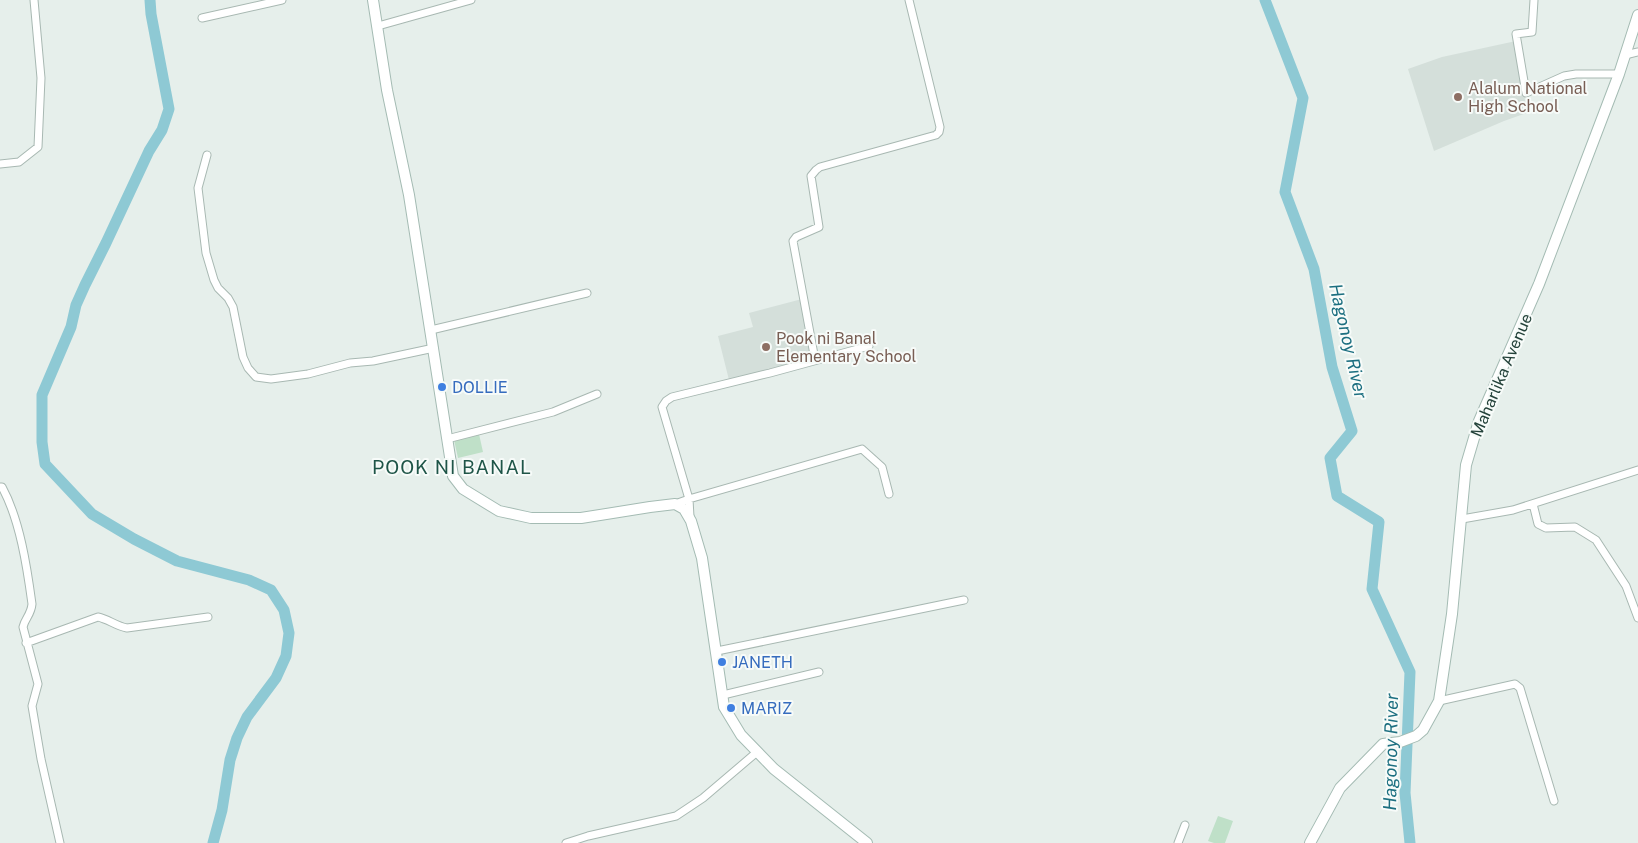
<svg xmlns="http://www.w3.org/2000/svg" width="1638" height="843" font-family="'Public Sans',sans-serif">
<rect width="100%" height="100%" fill="#e6efeb"/>
<path fill="#d4dfda" d="M1516 41 1527 113 1504 121 1434 151 1408 69 1442 57Z
M802 299 814 358 729 380 718 336 753 327 749 313Z"/>
<path fill="#bfe0c8" d="M479 434 483 452 458 458 454 440Z
M1218 816 1233 821 1225 843H1214L1208 841Z"/>
<g fill="none" stroke-linecap="round" stroke-linejoin="round">
<path stroke="#8ec9d4" stroke-width="11" d="M150 0 151 14 169 109 162 130 149 151 106 243 85 285 76 305 71 327 42 395V442L45 464 92 514 134 539 177 561 249 580 271 590 284 610 289 633 286 656 276 678 247 717 237 738 230 760 222 810 213 843
M1265 0 1303 98 1285 192 1314 269 1332 367 1352 431 1330 458 1337 496 1379 522 1372 589 1410 672 1405 793 1410 843"/>
<defs>
<path id="street" d="M1534 0 1532 32 1516 34 1526 93 1564 76 1576 74H1619
M202 18 282 0
M378 26 471 0
M1625 55 1638 52
M207 155 198 188 206 253 214 280 218 288 228 298 233 307 243 357 248 368 256 377 271 379 308 374 350 363 373 361 434 348
M0 164 19 162 38 147 41 78 34 0
M431 330 587 293
M815 360 793 241 796 237 819 227 811 176 816 170 820 167 936 135 939 132 940 127 909 0
M447 439 553 412 597 394
M0 487H2C20 520 27 567 32 604 31 615 25 618 23 627L38 684 32 706 41 759 60 843
M675 504 689 499 662 407 666 401 672 397 770 373 869 346
M1533 504 1538 524 1546 528 1575 527 1596 540 1626 586 1638 618
M690 517 689 499 862 449 882 467 889 494
M1462 519 1513 510 1638 470
M26 643 98 617C108 619 116 626 127 628L208 617
M717 651 964 600
M723 695 819 672
M1439 701 1515 684 1520 688 1554 801
M566 843 588 836 676 816 703 798 757 752
M1178 843 1185 825"/>
<path id="secondary" d="M373 0 387 90 409 195 453 476 463 489 499 511 531 518H581L650 507 675 504 684 509 691 521 702 558 724 707 741 735 774 769 867 843
M1310 843 1340 788 1383 744 1400 742 1416 736 1423 730 1439 701 1452 614 1466 465 1479 421 1539 284 1619 74 1638 15"/>
</defs>
<use href="#street" stroke="#a8b8b2" stroke-width="9"/>
<use href="#secondary" stroke="#a4bbb3" stroke-width="12"/>
<use href="#street" stroke="#fff" stroke-width="7"/>
<use href="#secondary" stroke="#fff" stroke-width="10"/>
</g>
<g fill="#8d6e63" stroke="#f7fbf9" stroke-width="2">
<circle cx="1458" cy="97" r="5"/>
<circle cx="766" cy="347" r="5"/>
</g>
<g fill="#3f7fe0" stroke="#f7fbf9" stroke-width="2">
<circle cx="442" cy="387" r="5"/>
<circle cx="722" cy="662" r="5"/>
<circle cx="731" cy="708" r="5"/>
</g>
<g text-anchor="middle" stroke-width="4" stroke-linejoin="round" paint-order="stroke">
<g font-size="16" fill="#785e54" stroke="#f7fbf9" text-anchor="start">
<text x="1468" y="94">Alalum National<tspan x="1468" dy="18">High School</tspan></text>
<text x="776" y="344">Pook ni Banal<tspan x="776" dy="18">Elementary School</tspan></text>
</g>
<g font-size="16" fill="#24423a" stroke="#f7fbf9">
<text transform="translate(1501 375) rotate(-67)" y="6">Maharlika Avenue</text>
</g>
<g font-size="16" fill="#366cbe" stroke="#f7fbf9" text-anchor="start">
<text x="452" y="393">DOLLIE</text>
<text x="732" y="668">JANETH</text>
<text x="741" y="714">MARIZ</text>
</g>
<g font-size="18" font-style="italic" fill="#1c6f80" stroke="#f7fbf9">
<text transform="translate(1348 341) rotate(77)" y="6">Hagonoy River</text>
<text transform="translate(1391 752) rotate(-89)" y="6">Hagonoy River</text>
</g>
<g font-size="19" letter-spacing="1" fill="#1f5548" stroke="#f7fbf9">
<text x="452" y="474">POOK NI BANAL</text>
</g>
</g>
</svg>
